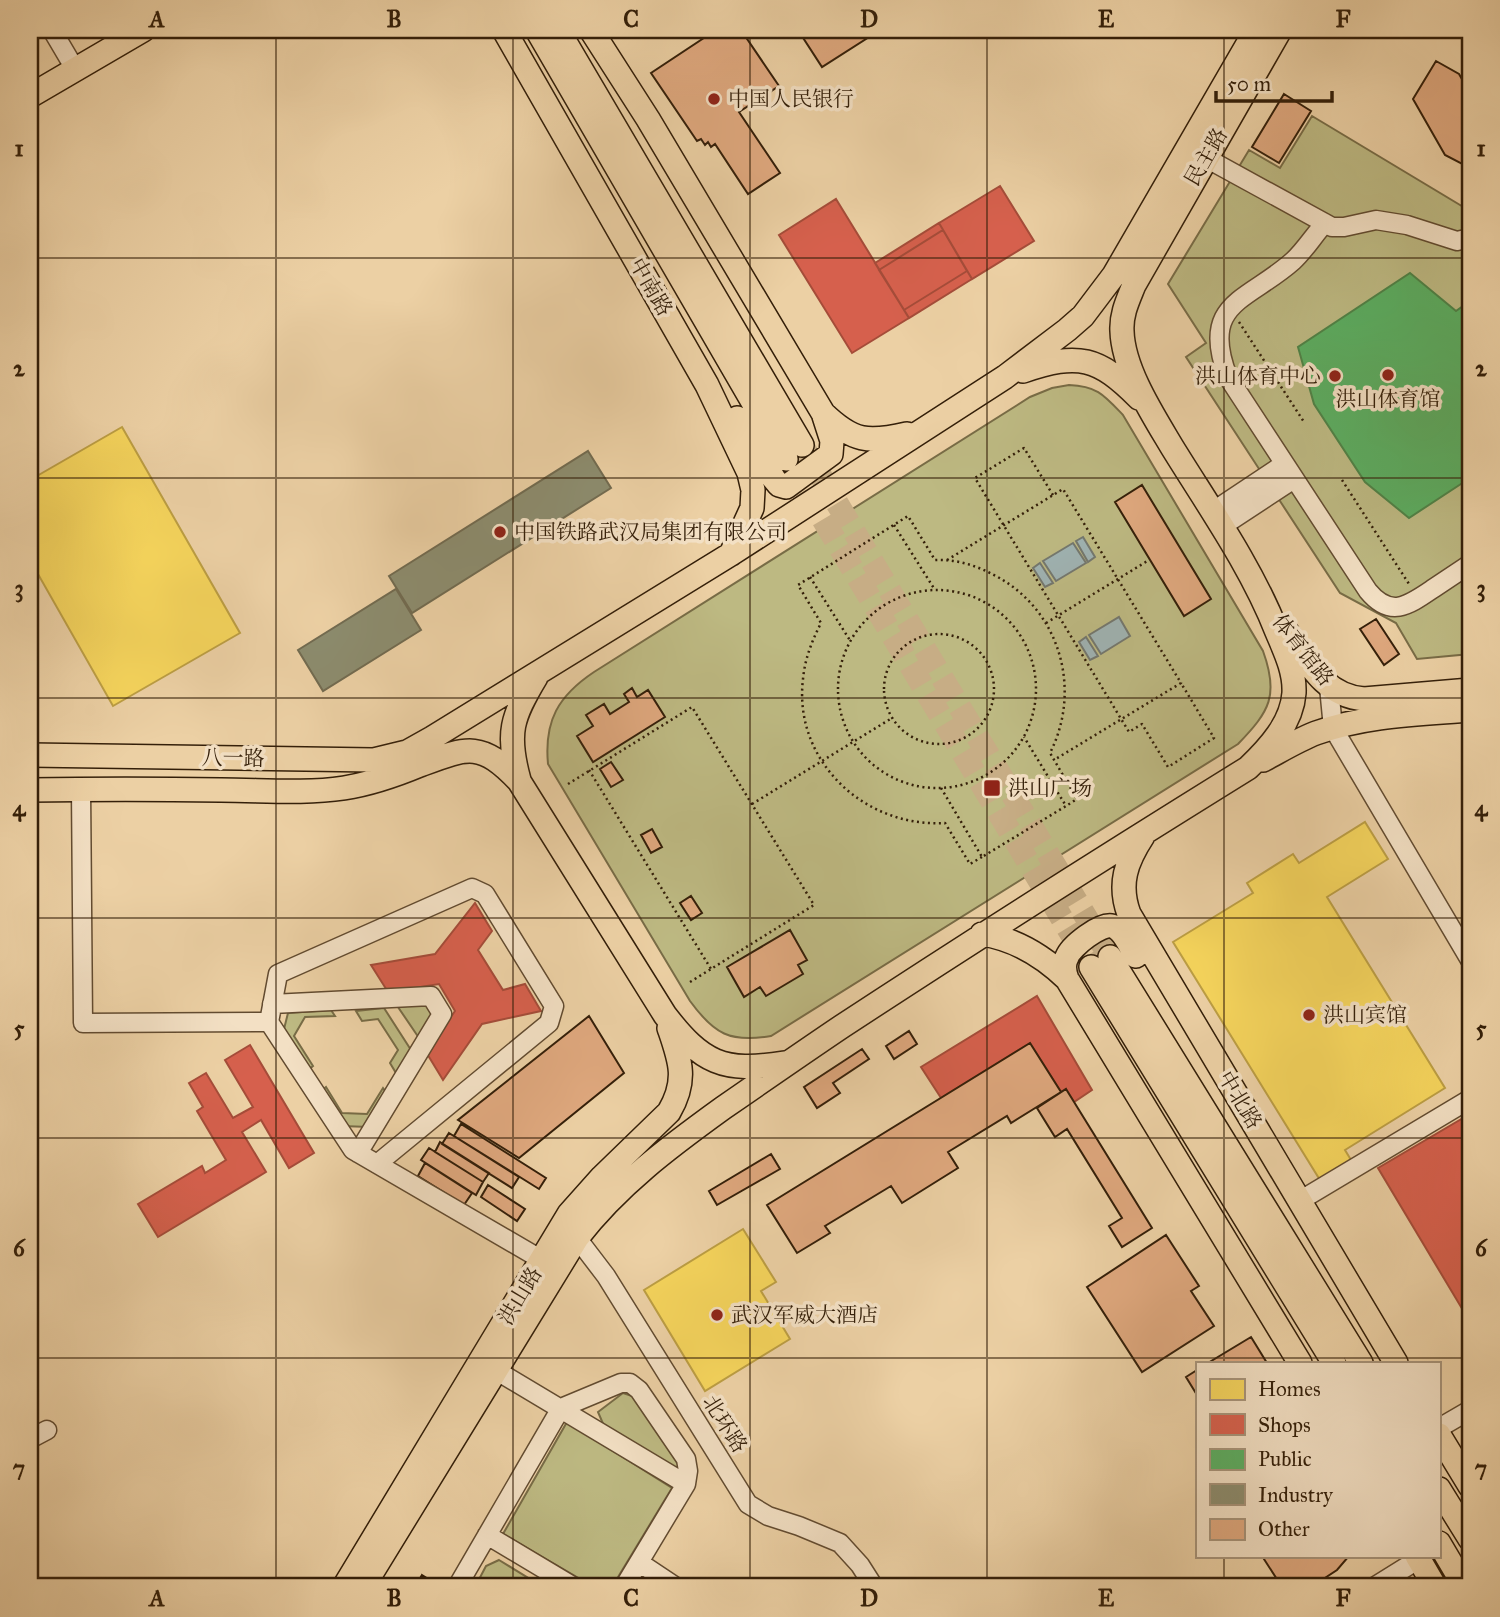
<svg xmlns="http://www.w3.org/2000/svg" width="1500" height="1617" font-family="'IM FELL Great Primer','Noto Serif SC',serif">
<rect width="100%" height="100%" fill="#ecd0a4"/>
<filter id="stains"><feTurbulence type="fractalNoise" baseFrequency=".00286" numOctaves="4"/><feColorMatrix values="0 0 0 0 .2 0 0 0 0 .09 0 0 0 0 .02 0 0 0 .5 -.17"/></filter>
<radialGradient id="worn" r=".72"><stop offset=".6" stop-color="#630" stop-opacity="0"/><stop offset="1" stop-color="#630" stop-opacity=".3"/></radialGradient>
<path fill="#bdb982" stroke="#786c46" stroke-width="2" d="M1312 116 1470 211V654L1417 659 1396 623 1340 593 1186 357 1206 343 1168 284 1249 150 1280 168Z
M1069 385C1097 386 1104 395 1123 415L1263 651C1279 695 1270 711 1238 744L771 1036C730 1043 714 1034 690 1001L548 764C544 721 558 696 594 672L1030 397 1052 388Z
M427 1004 434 1015 419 1038 398 1007Z
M384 1008 411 1050 396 1073 390 1063 398 1050 378 1019 362 1021 356 1011Z
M331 1010 335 1016 305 1017 294 1036 313 1066 307 1071 283 1033 288 1013Z
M326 1087 342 1113 367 1114 383 1088 388 1095 370 1127 341 1126 320 1092Z
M623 1393 635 1397 681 1464 679 1472 604 1426 598 1412Z
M567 1422 672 1488 612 1587H594L503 1534Z
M499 1560 543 1587H475L486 1566Z"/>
<path fill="#9fb3b3" stroke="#74786f" stroke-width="2" d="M1083 537 1095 557 1088 562 1076 541Z
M1073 543 1086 563 1056 581 1043 561Z
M1040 563 1053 583 1045 587 1033 568Z
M1119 617 1130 636 1101 654 1089 635Z
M1086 637 1098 656 1090 660 1079 642Z"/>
<path fill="#f6d55c" stroke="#bc9e43" stroke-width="2" d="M122 427 240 633 113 706 30 560V480Z
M1365 822 1388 859 1327 897 1445 1088 1345 1150 1351 1160 1320 1180 1173 942 1253 893 1247 883 1293 854 1299 863Z
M743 1229 776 1282 761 1291 790 1339 705 1391 644 1290Z"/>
<path fill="#d6604d" stroke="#a54c39" stroke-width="2" d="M1000 186 1034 241 972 279 939 223Z
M836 199 909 318 852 353 779 235Z
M939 223 972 279 909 318 875 263Z
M943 230 967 271 904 310 879 270Z
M475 903 492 931 478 950 503 990 525 984 541 1011 482 1024 443 1080 426 1052 455 1011 439 984 388 992 371 965 435 954Z
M1037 996 1092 1090 1074 1102 1066 1089 1061 1092 1030 1043 941 1098 921 1067Z
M250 1045 314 1153 289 1168 261 1120 242 1132 266 1172 158 1237 138 1204 202 1166 205 1173 226 1160 197 1111 203 1107 189 1083 206 1073 233 1118 253 1107 225 1060Z
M1470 1114V1322L1378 1168Z"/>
<path fill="#5aae61" stroke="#4f8347" stroke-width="2" d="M1410 273 1456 311 1470 301V478L1409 518 1365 482 1314 404 1298 347Z"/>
<path fill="#8c8c6e" stroke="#726b50" stroke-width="2" d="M588 451 611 488 412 613 389 576Z
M396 589 421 630 323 691 298 650Z"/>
<path fill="#dfa87e" stroke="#341f09" stroke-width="2" d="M716 30H741L779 86 739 112 780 173 748 194 715 144 711 147 708 142 705 145 701 139 697 141 651 73Z
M798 30H880L822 67Z
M1436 61 1459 74 1470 93V163L1468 167 1445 155 1413 99Z
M1284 94 1311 111 1279 163 1252 147Z
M1142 485 1211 599 1184 616 1115 502Z
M1376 619 1399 654 1384 665 1360 629Z
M632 688 637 697 648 690 665 717 593 762 577 736 593 726 586 715 604 704 610 714 629 702 624 694Z
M611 762 623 780 611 787 600 769Z
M652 829 662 847 651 853 641 835Z
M691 896 702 913 691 920 680 903Z
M790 930 807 960 798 965 803 974 766 996 760 987 744 997 727 967Z
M589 1016 624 1073 519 1158 458 1120Z
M909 1031 917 1044 894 1059 886 1046Z
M1030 1043 1061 1092 1011 1123 1007 1116 948 1152 958 1168 902 1203 891 1186 825 1226 830 1233 797 1253 767 1205Z
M862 1049 869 1059 833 1083 840 1093 817 1108 804 1087Z
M1066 1089 1152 1228 1122 1247 1109 1226 1122 1218 1067 1129 1055 1137 1037 1108Z
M461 1124 546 1178 539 1189 454 1136Z
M449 1133 519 1177 512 1188 442 1144Z
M440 1142 489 1173 483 1182 435 1152Z
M429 1148 483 1182 476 1195 421 1160Z
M771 1154 780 1169 717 1205 709 1191Z
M425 1163 472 1193 464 1205 418 1176Z
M488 1185 525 1209 517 1221 481 1197Z
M1166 1235 1199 1286 1191 1291 1214 1326 1142 1372 1087 1287Z
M1251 1337 1267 1363H1208Z
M1197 1370V1395L1186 1377Z
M1262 1556H1349L1337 1570 1311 1587H1282Z
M422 1575 438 1585 436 1587H415Z"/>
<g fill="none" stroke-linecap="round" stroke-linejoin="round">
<path stroke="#c7ad85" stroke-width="23" stroke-dasharray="23 11" stroke-linecap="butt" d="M802 445 1110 957
M788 461 1091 967"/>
<defs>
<path id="minor" d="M52 30 75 69
M1206 158 1332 227H1344L1376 220 1407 225 1457 241 1470 238
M1325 223C1314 235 1305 250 1293 261 1248 301 1199 302 1228 377L1368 591C1391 619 1409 605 1434 588 1446 580 1458 572 1470 564
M1212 512 1284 464
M1221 527 1294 479
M1329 687 1333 728 1470 960
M81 789 83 1023 269 1022 353 1150 542 1260
M272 1004 431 996 442 1014 358 1153
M269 1022 278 974 472 888 485 894 554 1006 549 1023 377 1164
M1301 1200 1470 1099
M577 1238 606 1276 748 1504 768 1516 799 1526 840 1543 860 1565 874 1587
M497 1371 686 1484
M1439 1428 1470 1410
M30 1439 47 1430
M487 1535 574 1587
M640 1563 676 1587
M457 1587 561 1408 621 1383H630L639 1390 686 1459 688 1471 686 1484 624 1587
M1374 1587 1419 1559"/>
<path id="major" d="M504 30 707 385 749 473 753 490 752 508 731 554
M537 30 786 459
M558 30 802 445
M591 30 648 119 823 413C853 442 868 443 907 434
M30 96 143 30
M1023 371C1079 352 1098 357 1139 398
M737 418 774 479 779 485 786 487 831 454 832 441 823 413
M1287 632C1308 662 1324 696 1364 699L1470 690
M30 755 374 760 407 752 432 738 731 554 1005 377 1067 330 1083 316 1114 275 1256 30
M1263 760C1280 751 1298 740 1316 733 1365 715 1419 714 1470 710
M519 780C506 733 512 717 536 677
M30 790C94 789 157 789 221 790 262 790 304 794 344 788 370 784 396 775 420 765 468 747 481 741 519 781L665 1015C702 1063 723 1073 784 1063
M1143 836C1126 862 1118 884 1129 914L1396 1363
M982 934C1016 939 1043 956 1067 979L1300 1363
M1110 957 1361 1363
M1091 967 1334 1363
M1067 979C1064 971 1063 964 1067 957 1071 946 1101 923 1112 926 1124 929 1130 947 1136 956
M1439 1435 1470 1486
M1439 1489 1470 1539
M1439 1543 1465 1587
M1417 1556 1435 1587
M344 1587 569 1214 602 1177 669 1112C688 1080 680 1060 669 1028
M363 1587 577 1238C618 1185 669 1147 723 1108 762 1081 801 1054 841 1027 975 939 1111 853 1248 768 1269 748 1292 723 1294 693 1295 671 1285 651 1277 632 1251 566 1209 507 1172 447 1153 415 1123 369 1122 331 1121 314 1128 300 1134 285L1280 30"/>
</defs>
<use href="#minor" stroke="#624b30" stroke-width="21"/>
<use href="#major" stroke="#341f09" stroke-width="26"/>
<path stroke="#341f09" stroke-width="2.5" stroke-dasharray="2 3.5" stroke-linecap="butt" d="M1239 322 1304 422
M1342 480 1409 584
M1053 495 1024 448 975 478 1129 732 1142 724 1168 767 1214 738 1181 683
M894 525 935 590
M947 560 1063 489 1181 683 1054 760
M810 577 851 642
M838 689a99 99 0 1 1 198 0a99 99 0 1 1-198 0Z
M1046 623 1149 560
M884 689a55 55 0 1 1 110 0a55 55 0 1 1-110 0Z
M589 770 711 969
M568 784 692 707 814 905 690 982
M941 788 982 857 1066 806 1024 737
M752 804 892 718
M982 857 970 864 945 823C865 828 793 761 803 679 805 658 812 641 821 623L798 585 908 516 935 560C955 559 975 565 992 574 1059 607 1083 688 1050 753L1077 799 1066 806"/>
<use href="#minor" stroke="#f3e0c4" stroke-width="18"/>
<use href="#major" stroke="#ecd0a4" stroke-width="23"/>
</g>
<path fill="none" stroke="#341f09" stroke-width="2" stroke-opacity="0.55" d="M276 30V1587M513 30V1587M750 30V1587M987 30V1587M1224 30V1363M30 258H1470M30 478H1470M30 698H1470M30 918H1470M30 1138H1470M30 1358H1470M1224 1556V1587"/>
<g fill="#8f2418" stroke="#f3e0c4" stroke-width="2.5">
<circle cx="714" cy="99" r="7"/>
<circle cx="1388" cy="375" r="7"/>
<circle cx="1335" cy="376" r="7"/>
<circle cx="500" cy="532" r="7"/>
<rect x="983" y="779" width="18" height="18" rx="3.5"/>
<circle cx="1309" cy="1015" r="7"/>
<circle cx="717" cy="1315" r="7"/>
</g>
<g text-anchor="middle" stroke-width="7" stroke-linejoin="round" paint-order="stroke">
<g font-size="21" fill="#341f09" stroke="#f3e0c4" text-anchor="start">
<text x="728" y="106">中国人民银行</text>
<text x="1321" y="383" text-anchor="end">洪山体育中心</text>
<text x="1388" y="406" text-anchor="middle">洪山体育馆</text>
<text x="514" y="539">中国铁路武汉局集团有限公司</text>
<text x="1008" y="795">洪山广场</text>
<text x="1323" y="1022">洪山宾馆</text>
<text x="731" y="1322">武汉军威大酒店</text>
</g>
<g font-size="21" fill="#341f09" stroke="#f3e0c4">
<text transform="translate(1206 157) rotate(-60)" y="7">民主路</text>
<text transform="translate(651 287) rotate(60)" y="7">中南路</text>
<text transform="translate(1303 650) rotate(52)" y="7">体育馆路</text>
<text transform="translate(233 758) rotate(1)" y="7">八一路</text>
<text transform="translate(1240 1100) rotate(59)" y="7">中北路</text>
<text transform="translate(520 1296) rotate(-59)" y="7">洪山路</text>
<text transform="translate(725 1424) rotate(58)" y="7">北环路</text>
</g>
</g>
<rect width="1500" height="1617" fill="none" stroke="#ecd0a4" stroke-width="77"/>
<rect x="1196" y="1362" width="245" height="196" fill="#f3e0c4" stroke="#a79379" stroke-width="2"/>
<rect x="1210" y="1379" width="35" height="21" fill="#f6d55c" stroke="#a79379" stroke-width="2"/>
<text x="1258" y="1396" font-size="21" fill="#341f09">Homes</text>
<rect x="1210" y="1414" width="35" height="21" fill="#d6604d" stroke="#a79379" stroke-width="2"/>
<text x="1258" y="1432" font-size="21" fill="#341f09">Shops</text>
<rect x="1210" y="1449" width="35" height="21" fill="#5aae61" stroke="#a79379" stroke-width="2"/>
<text x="1258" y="1466" font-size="21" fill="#341f09">Public</text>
<rect x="1210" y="1484" width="35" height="21" fill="#8c8c6e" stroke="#a79379" stroke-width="2"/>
<text x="1258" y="1502" font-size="21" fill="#341f09">Industry</text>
<rect x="1210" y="1519" width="35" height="21" fill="#dfa87e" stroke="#a79379" stroke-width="2"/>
<text x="1258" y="1536" font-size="21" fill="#341f09">Other</text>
<path d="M1216 91v10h116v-10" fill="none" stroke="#341f09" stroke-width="3.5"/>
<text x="1227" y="91" font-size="21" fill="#341f09" stroke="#f3e0c4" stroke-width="5" paint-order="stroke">50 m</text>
<rect x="38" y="38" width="1424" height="1540" fill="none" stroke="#341f09" stroke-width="2.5"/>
<g font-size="23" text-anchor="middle" font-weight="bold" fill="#341f09">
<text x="157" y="27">A</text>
<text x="394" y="27">B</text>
<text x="631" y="27">C</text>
<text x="869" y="27">D</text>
<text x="1106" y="27">E</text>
<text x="1343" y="27">F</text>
<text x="19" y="156">1</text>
<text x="1481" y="156">1</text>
<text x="19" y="376">2</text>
<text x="1481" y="376">2</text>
<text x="19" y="596">3</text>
<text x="1481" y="596">3</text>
<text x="19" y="816">4</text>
<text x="1481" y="816">4</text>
<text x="19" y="1036">5</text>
<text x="1481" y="1036">5</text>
<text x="19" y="1256">6</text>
<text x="1481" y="1256">6</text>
<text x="19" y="1476">7</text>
<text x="1481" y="1476">7</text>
<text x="157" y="1606">A</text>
<text x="394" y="1606">B</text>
<text x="631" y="1606">C</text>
<text x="869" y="1606">D</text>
<text x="1106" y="1606">E</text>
<text x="1343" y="1606">F</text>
</g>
<rect width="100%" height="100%" filter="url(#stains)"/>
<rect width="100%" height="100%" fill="url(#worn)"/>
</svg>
